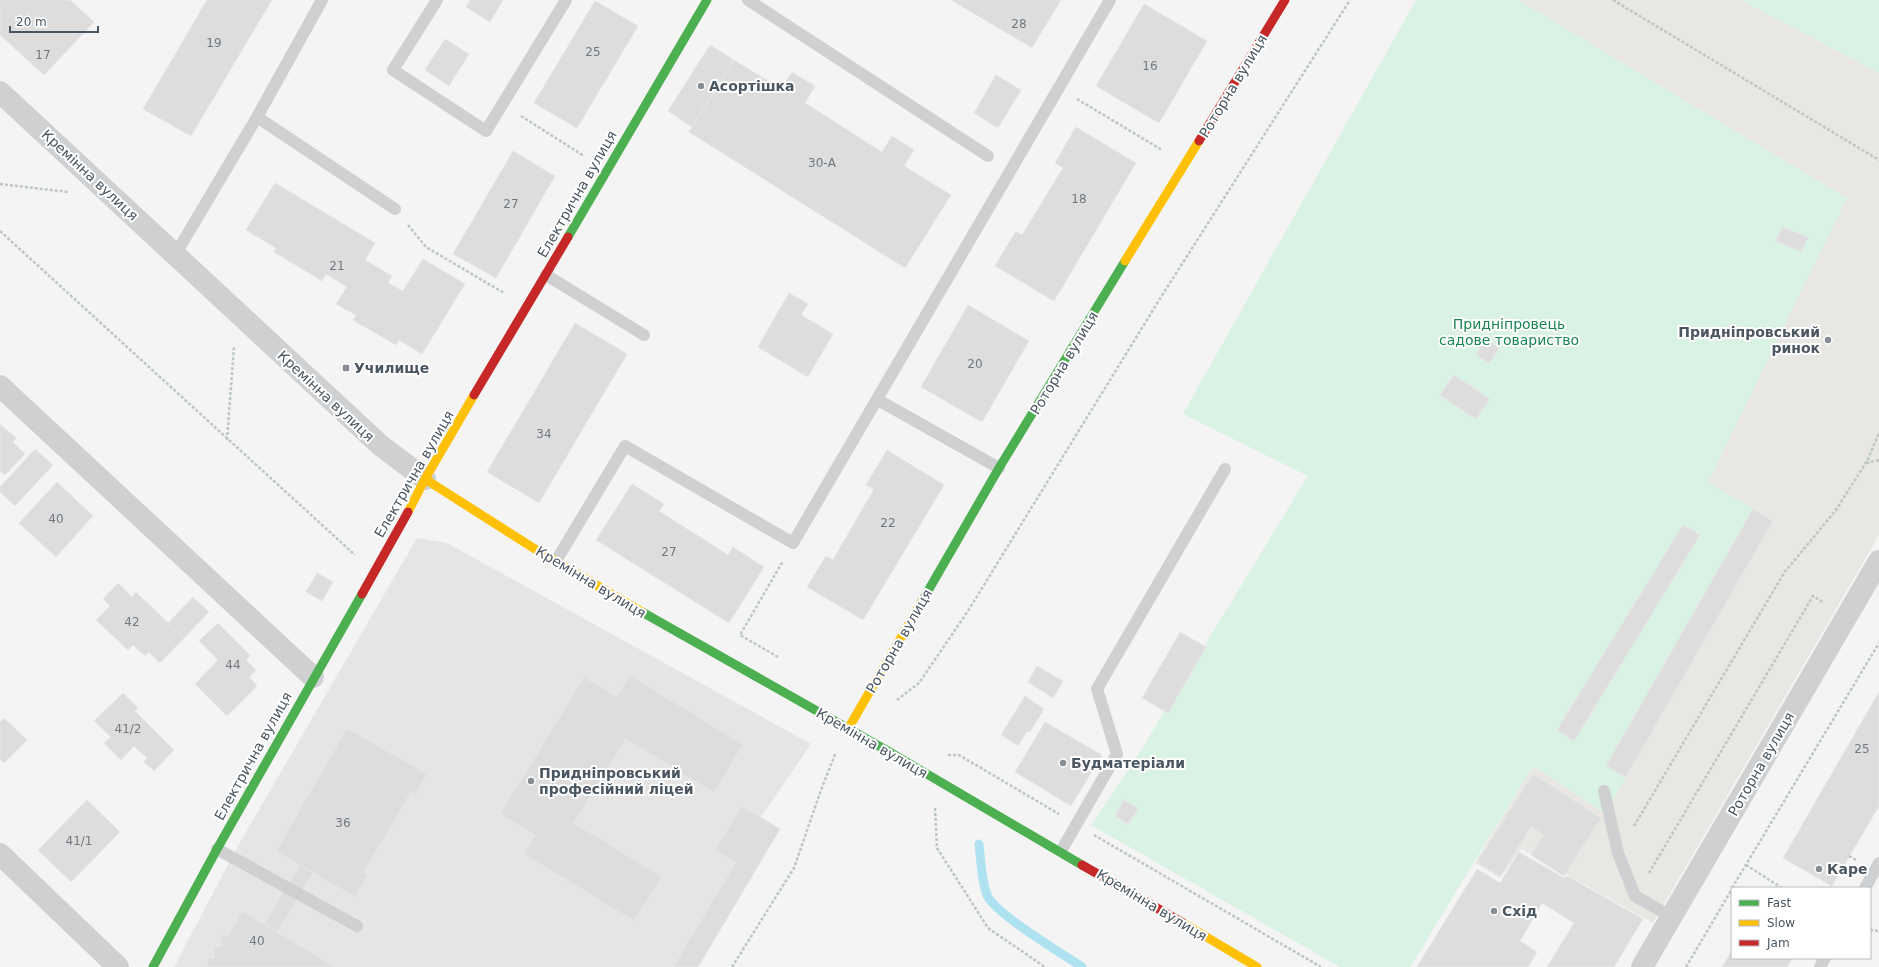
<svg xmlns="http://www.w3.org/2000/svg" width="1879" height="967" font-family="'DejaVu Sans',sans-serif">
<rect width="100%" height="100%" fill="#f4f4f4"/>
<path fill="#e8e7e3" d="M1518 0H1741L1879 73V535L1653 923 1521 849 1500 878 1475 863 1533 766 1605 814 1772 521 1707 482 1847 198Z"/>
<path fill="#e6e5e6" d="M417 538 447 543 811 744 761 817 780 829 698 967H174L239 844Z"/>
<path fill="#d9f2e3" d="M1416 0H1518L1847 198 1708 482 1773 521 1605 814 1533 766 1410 967H1340L1091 825 1133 763 1308 476 1183 414Z
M1741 0H1879V73Z"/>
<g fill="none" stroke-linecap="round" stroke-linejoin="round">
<path stroke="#aee2f0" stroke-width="9" d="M979 844C981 860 981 879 987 895 994 913 1063 954 1082 967"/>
</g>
<path fill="#ddddde" stroke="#e5e6e7" d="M0 0H70L94 22 44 75 0 35Z
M207 0H272L191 136 143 109Z
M470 0H503L490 22 466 7Z
M951 0H1061L1032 48Z
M595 1 638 26 577 128 534 103Z
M1144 4 1207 41 1159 123 1096 86Z
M445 39 469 54 449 86 425 70Z
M710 45 734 60 692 127 668 111Z
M734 60 781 89 792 72 815 86 805 103 882 152 892 136 914 150 904 166 951 195 905 268 689 132Z
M996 75 1021 90 998 128 974 113Z
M1076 127 1136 163 1054 301 995 266 1016 231 1022 235 1063 168 1055 163Z
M513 151 555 176 496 278 453 254Z
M275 183 375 243 365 260 392 276 388 283 403 291 423 259 465 284 422 354 399 340 396 345 353 320 356 315 336 304 347 287 326 274 322 281 274 252 276 248 246 230Z
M1782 227 1808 237 1802 252 1776 241Z
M789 293 808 304 801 315 833 334 808 377 758 347Z
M968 305 1029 341 982 422 921 387Z
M575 323 627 354 539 503 487 472Z
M1486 339 1499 348 1489 363 1476 355Z
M1454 375 1490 399 1476 419 1440 395Z
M0 424 16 438 13 442 25 454 5 475 0 471Z
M35 449 53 465 15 506 0 492V487Z
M887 450 944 485 863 620 807 587 826 556 833 560 874 489 866 485Z
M57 482 93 516 56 557 19 523Z
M632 484 664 504 659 511 728 555 733 547 764 567 729 623 596 540Z
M1753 509 1773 521 1626 777 1606 766Z
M1683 525 1700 535 1574 741 1557 730Z
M317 573 333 582 322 601 306 592Z
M118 583 132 597 136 592 184 638 160 663 149 652 145 656 133 645 128 650 96 620 110 606 103 599Z
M193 597 209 612 184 638 168 623Z
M218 623 250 655 246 660 256 670 249 677 257 686 227 716 195 684 218 660 199 641Z
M1180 632 1206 647 1168 713 1142 698Z
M1037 666 1063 681 1053 698 1028 682Z
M630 675 743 745 714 793 626 739 574 823 662 877 634 921 524 854 535 835 500 814 584 677 617 697Z
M1879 692V806L1832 886 1783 858Z
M123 693 138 708 135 711 174 750 154 771 144 762 147 758 134 746 121 760 104 743 111 737 94 721Z
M1025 696 1044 709 1030 732 1027 731 1018 746 1001 735Z
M4 718 27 740 4 763 0 759V722Z
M1045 722 1102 755 1071 806 1015 772Z
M347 728 427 774 415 794 411 792 364 872 368 875 355 897 276 851Z
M1533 774 1601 818 1564 876 1531 855 1544 835 1531 827 1500 876 1477 862Z
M87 800 120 832 71 882 38 850Z
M1124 800 1138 809 1128 824 1115 816Z
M742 806 780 829 698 967H673L736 862 715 850Z
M1519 852 1564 878 1567 876 1643 919 1614 967H1547L1574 923 1542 903 1520 941 1537 952 1528 967H1417L1477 869 1500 883Z
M300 865 313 873 277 932 264 924Z
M242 911 264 924 336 967H207L208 958H214V947L222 946 221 935H229Z
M1732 950V958H1792L1787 967H1722Z"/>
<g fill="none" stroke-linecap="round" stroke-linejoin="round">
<path stroke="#bcc7c4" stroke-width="2.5" stroke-dasharray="3 2" stroke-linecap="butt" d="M1613 0 1879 160
M1077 99 1162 150
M521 116 584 156
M0 184 68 192
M408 225 426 247 504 293
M0 231 355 555
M227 440 234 347
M1866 463 1879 460
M778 657 740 635 783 561
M897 700 919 683 968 611 1161 297 1350 0
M948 755H959L1059 814
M935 808 937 848 988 928 1045 967
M1634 826 1784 573 1836 510 1867 461 1879 433
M1094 835 1321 967
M1849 856 1856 860
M1746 865 1782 888
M1649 873 1813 596 1824 603
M1732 888 1879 643
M1870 930 1879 931
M732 967 794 868 821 790 836 752
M1686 967 1732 889"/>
<path stroke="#ced0d2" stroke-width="12" d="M437 0 393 70 486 131 566 0
M748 0 988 156
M257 117 395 209
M175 255 257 117 322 0
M546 275 644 335
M878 400 999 468
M556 561 625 446 793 543 1110 0
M1604 791 1618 853 1635 896 1672 917
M217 849 357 926
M1061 851 1117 754 1097 689 1225 469
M1865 888 1879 863
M1820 967 1825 958"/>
<path stroke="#ced0d2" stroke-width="22" d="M0 92 380 445 425 479
M0 386 313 677
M0 854 118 967
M1642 967 1879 561"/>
<path stroke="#4caf50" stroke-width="9" d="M568 237 707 0
M921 603 999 468 1125 261
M642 612 886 750 1082 865
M153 967 217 849 362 594"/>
<path stroke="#ffc107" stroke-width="9" d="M1125 261 1199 141
M425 479 535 549 642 612
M408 512 425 479 474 395
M848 729 921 603
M1183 923 1257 967"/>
<path stroke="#c62828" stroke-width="9" d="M1199 141 1285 0
M474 395 568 237
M362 594 408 512
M1082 865 1183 923"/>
</g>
<g fill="#868d94" stroke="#fff" stroke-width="1.5">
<circle cx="701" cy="86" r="4"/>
<circle cx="1828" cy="340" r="4"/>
<rect x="342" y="364" width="8" height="8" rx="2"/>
<circle cx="1063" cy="763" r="4"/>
<circle cx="531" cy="781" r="4"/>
<circle cx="1819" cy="869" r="4"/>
<circle cx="1494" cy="911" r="4"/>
</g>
<g text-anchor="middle" stroke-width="4" stroke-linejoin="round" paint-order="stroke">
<g font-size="12" fill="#707881">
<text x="1019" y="28">28</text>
<text x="214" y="47">19</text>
<text x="593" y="56">25</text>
<text x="43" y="59">17</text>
<text x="1150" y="70">16</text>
<text x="822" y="167">30-А</text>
<text x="1079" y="203">18</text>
<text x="511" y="208">27</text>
<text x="337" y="270">21</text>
<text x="975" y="368">20</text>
<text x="544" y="438">34</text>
<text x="56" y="523">40</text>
<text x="888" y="527">22</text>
<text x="669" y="556">27</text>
<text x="132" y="626">42</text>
<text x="233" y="669">44</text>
<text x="128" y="733">41/2</text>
<text x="1862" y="753">25</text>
<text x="343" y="827">36</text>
<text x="79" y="845">41/1</text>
<text x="257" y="945">40</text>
</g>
<g font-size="14" font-weight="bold" fill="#4a5661" stroke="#fff" text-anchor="start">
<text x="709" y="91">Асортішка</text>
<text x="1820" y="337" text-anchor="end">Придніпровський<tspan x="1820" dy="16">ринок</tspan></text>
<text x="354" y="373">Училище</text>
<text x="1071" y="768">Будматеріали</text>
<text x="539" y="778">Придніпровський<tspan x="539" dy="16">професійний ліцей</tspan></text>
<text x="1827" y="874">Каре</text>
<text x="1502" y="916">Схід</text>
</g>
<g font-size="14" fill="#4a5661" stroke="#fff">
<text transform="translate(1233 86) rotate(-59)" y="5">Роторна вулиця</text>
<text transform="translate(90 175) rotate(43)" y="5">Кремінна вулиця</text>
<text transform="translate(577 194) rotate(-60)" y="5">Електрична вулиця</text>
<text transform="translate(1064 363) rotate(-59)" y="5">Роторна вулиця</text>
<text transform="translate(326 396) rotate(43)" y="5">Кремінна вулиця</text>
<text transform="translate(414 474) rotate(-60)" y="5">Електрична вулиця</text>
<text transform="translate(591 582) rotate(31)" y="5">Кремінна вулиця</text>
<text transform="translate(899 641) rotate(-60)" y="5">Роторна вулиця</text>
<text transform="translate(872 743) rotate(30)" y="5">Кремінна вулиця</text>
<text transform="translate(253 756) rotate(-61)" y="5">Електрична вулиця</text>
<text transform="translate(1761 764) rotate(-60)" y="5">Роторна вулиця</text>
<text transform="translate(1152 905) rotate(31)" y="5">Кремінна вулиця</text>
</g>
<g font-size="14" fill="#17864f" stroke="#fff">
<text x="1509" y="329">Придніпровець<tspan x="1509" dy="16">садове товариство</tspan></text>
</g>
</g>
<rect x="1731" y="887" width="140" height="72" fill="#ffffff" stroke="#b7bbc0"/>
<rect x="1739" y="900" width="20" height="6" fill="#4caf50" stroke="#b7bbc0"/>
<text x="1767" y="907" font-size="12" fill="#4a5661">Fast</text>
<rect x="1739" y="920" width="20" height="6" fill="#ffc107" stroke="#b7bbc0"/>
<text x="1767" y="927" font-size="12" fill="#4a5661">Slow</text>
<rect x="1739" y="940" width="20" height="6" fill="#c62828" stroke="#b7bbc0"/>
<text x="1767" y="947" font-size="12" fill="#4a5661">Jam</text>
<path d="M10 26v6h88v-6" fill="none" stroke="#4a5661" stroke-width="2"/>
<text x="16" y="26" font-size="12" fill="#4a5661" stroke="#ffffff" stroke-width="3" paint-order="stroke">20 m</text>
</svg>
